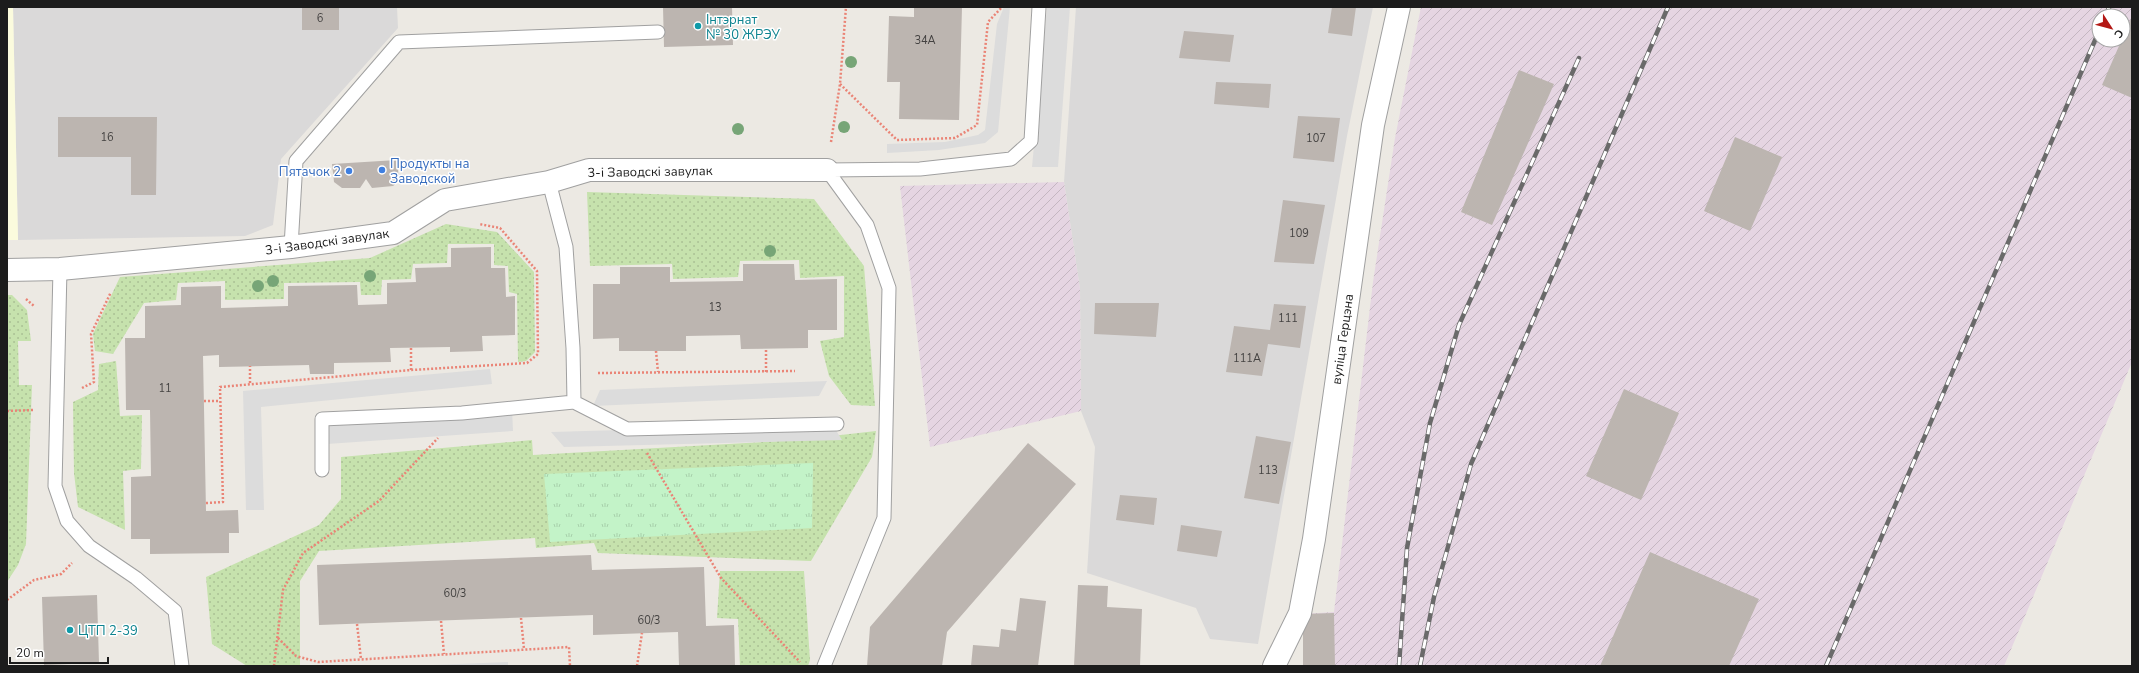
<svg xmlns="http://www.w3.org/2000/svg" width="2139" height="673" font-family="'Nunito Sans',sans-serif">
<defs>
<pattern id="industrial-furrows" width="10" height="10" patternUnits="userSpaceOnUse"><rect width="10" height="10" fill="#e5d5e2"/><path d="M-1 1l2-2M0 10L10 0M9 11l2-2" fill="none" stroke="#c4b6c1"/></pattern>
<pattern id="grass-dots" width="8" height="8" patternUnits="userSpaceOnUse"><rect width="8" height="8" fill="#c6e2ad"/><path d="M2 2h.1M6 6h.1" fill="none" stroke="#aac194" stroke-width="1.8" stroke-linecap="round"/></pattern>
<pattern id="park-tufts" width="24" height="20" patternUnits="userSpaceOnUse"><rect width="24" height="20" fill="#c3f3c8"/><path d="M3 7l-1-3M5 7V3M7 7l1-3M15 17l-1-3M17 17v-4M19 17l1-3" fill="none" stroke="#a7d0ab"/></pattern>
</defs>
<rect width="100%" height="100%" fill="#ece9e3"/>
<path fill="#dad9d9" d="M13 7H397L398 28 281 159 273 225 245 236 18 240Z
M1076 7H1373L1347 136 1258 644 1210 639 1196 608 1087 573 1095 447 1081 411 1080 289 1064 182Z"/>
<path fill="url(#industrial-furrows)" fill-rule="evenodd" d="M1421 7H2132V362L2004 666H1303V614L1334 612 1373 282 1395 138ZM2099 16H2123V40H2099Z
M1064 182 1080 289 1081 411 930 447 900 186Z"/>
<path fill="#fbfbdd" d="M7 7H13L18 240H7Z"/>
<path fill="url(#grass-dots)" d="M587 192 814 199 864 266 875 406 851 405 829 376 820 341 844 337V276L800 278 799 260 740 261 738 277 673 279 672 264 590 266Z
M446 224 497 232 534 272 535 352 526 361 518 362 517 294 509 292 508 266 494 265V244H448L447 263 413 264 411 279 382 280 381 295H361L360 282 284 283V299L225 300V281L178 283 176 300 144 303 113 354 95 351 93 334 120 277 370 258Z
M7 295H12L27 310 31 341H18L19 385H32L26 544 18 565 7 582Z
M116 361 120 416 142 415 141 469 123 471 125 530 78 507 74 473 73 402 98 390 99 364Z
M876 431 872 457 811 561 598 553 594 543 536 548 535 538 319 551 300 581V665L247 666 212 644 206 577 319 525 341 499V457L532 440 533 455 797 440Z
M720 571H804L810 660 808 666H740L738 619 717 618Z"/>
<path fill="url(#park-tufts)" d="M813 463 812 528 550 542 544 474Z"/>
<path fill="#dcdcdc" d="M1004 7H1010L998 132 985 143 939 150 887 153V144L945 142 978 135 985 130 997 24Z
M1047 7H1070L1058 167H1032Z
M490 369 492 384 261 407 264 510H246L243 391Z
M827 381 819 396 593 406 600 390Z
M512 408 513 431 327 444 326 419Z
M832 424 842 440 564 447 551 432Z
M508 662V666H408Z"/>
<path fill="#bcb5b0" d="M302 7H339V30H302Z
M663 7H732L733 45 664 47Z
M914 7H962L959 120 899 119 900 82H887L889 16 914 17Z
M1332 7H1356L1352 36 1328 33Z
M2132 16V98L2102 85Z
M1184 31 1234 35 1230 62 1179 58Z
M1519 70 1554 84 1492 225 1461 212Z
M1216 82 1271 84 1269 108 1214 104Z
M1298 116 1340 118 1334 162 1293 158Z
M58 117H157L156 195H131V157H58Z
M1735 137 1782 157 1750 231 1704 211Z
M397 160 399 181 393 186 372 188 366 179 360 188H342L334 182 332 164Z
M1283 200 1325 205 1314 264 1274 262Z
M491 247V268H505L506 297 515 296V335L482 336 483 351 450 352V347L390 348 391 362 334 363V374H310L309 365 219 367V355L203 356 206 511 238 510 239 533H229V553L150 554V539H131V477L151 476 150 410H126L125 338H145V306L181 305V287L221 286V308L288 306V286L357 285 358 305 387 304V283L416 282 415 268 451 267V248Z
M743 264H794L795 280 837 279V330H808V348L741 349 740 335 686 336V351H619V338L593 339V284H620V267H670V282L743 281Z
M1095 303H1159L1156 337 1094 334Z
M1274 304 1306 306 1300 348 1268 344 1262 376 1226 372 1234 326 1270 330Z
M1624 389 1679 413 1641 500 1586 476Z
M1256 436 1291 442 1279 504 1244 498Z
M1028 443 1076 484 947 632 942 666H867L870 627Z
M1120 495 1157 498 1154 525 1116 520Z
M1181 525 1222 531 1217 557 1177 551Z
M1650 552 1759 599 1729 666H1600Z
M591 555 592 570 704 567 706 626 734 625 735 666H679L678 632 593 635V615L319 625 317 565Z
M1078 585 1108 586 1107 607 1142 609 1140 666H1074Z
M97 595 99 663 44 665 42 597Z
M1020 598 1046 601 1038 666H971L973 645 999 647 1001 629 1016 631Z
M1334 613 1335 666H1303V614Z"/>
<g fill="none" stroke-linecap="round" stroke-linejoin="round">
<defs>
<path id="service" d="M827 170 920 169 1011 159 1031 141 1039 7
M291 247 296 161 399 42 658 32
M60 269 55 486 67 521 89 546 136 578 175 611 182 666
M574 402 627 429 837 424
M322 470V419L462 413 574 402 573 348 566 247 549 182
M824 666 884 518 889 288 867 225 827 170"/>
<path id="minor" d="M7 270 60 269 291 247 393 233 445 200 549 182 589 170H827
M1274 666 1300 613 1314 539 1373 125 1399 7"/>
</defs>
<use href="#service" stroke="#a0a0a0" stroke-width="15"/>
<use href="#minor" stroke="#a0a0a0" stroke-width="24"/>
<path stroke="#ea8476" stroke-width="2.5" stroke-dasharray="2 2" stroke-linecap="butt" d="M840 84 897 140 955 138 977 125 988 22 1002 7
M831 142 840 84 846 7
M26 299 34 306
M656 351 658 372
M411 370V347
M766 372V349
M598 373 795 371
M250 383V366
M82 388 94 382 91 334 111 292
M204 401H220
M7 411 33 410
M647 453 721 578 800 662
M206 503 223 502 220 387 411 370 527 363 538 354 537 271 500 228 479 224
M7 600 34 580 61 574 72 563
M521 618 524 649
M441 621 444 654
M357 624 361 659
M278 638 296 656 318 662 569 647 570 666
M274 666 283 590 303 553 379 501 438 438
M637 666 642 633"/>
<use href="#service" stroke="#fff" stroke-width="13"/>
<use href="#minor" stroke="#fff" stroke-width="22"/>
<defs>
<path id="rail" d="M2106 16 2109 7
M1399 666 1407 548 1430 423 1459 325 1579 58
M1420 666 1434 597 1471 464 1668 7
M1826 666 2099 31"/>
</defs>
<use href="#rail" stroke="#6a6a6a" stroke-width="4.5"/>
<use href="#rail" stroke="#fff" stroke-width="3" stroke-dasharray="9" stroke-linecap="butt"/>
</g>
<g fill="#77a577">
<circle cx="851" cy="62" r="6"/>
<circle cx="844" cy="127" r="6"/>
<circle cx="738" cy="129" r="6"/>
<circle cx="770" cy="251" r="6"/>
<circle cx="370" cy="276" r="6"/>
<circle cx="273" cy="281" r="6"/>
<circle cx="258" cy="286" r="6"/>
</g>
<g fill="#0f9aa8" stroke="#fff" stroke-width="1.5">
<circle cx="698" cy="26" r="4"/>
<circle cx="70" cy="630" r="4"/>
</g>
<g fill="#3f7fe0" stroke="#fff" stroke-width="1.5">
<circle cx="382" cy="170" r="4"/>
<circle cx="349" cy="171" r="4"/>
</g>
<g text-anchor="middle" stroke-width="3" stroke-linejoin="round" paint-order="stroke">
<g font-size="11" fill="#444241">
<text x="320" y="22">6</text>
<text x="925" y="44">34А</text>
<text x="107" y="141">16</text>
<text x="1316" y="142">107</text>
<text x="1299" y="237">109</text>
<text x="715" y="311">13</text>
<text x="1288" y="322">111</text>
<text x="1247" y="362">111А</text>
<text x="165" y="392">11</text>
<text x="1268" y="474">113</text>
<text x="455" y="597">60/3</text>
<text x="649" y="624">60/3</text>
</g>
<g font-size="13" fill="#0d838f" stroke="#fff" text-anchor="start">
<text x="706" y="24">Інтэрнат<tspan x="706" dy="15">№ 30 ЖРЭУ</tspan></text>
<text x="78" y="635">ЦТП 2-39</text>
</g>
<g font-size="13" fill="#366cbe" stroke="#fff" text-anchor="start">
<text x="390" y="168">Продукты на<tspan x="390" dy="15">Заводской</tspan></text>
<text x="341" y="176" text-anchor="end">Пятачок 2</text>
</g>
<g font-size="13" fill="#1c1c1c" stroke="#fff">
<text transform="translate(650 171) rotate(-1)" y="5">3-і Заводскі завулак</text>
<text transform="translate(327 241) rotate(-8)" y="5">3-і Заводскі завулак</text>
<text transform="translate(1342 339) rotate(-82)" y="5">вуліца Герцэна</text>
</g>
</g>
<rect width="2139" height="673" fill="none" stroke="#1c1c1c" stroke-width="16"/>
<g transform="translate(2111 28) rotate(126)"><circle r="19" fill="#ffffff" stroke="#a4a4a4"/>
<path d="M0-3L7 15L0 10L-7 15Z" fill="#b31815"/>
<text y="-6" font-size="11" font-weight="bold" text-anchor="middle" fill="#1c1c1c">С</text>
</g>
<path d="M10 657v6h98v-6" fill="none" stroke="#1c1c1c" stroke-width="2"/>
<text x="16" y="657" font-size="12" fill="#1c1c1c" stroke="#ffffff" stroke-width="3" paint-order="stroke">20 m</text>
</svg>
